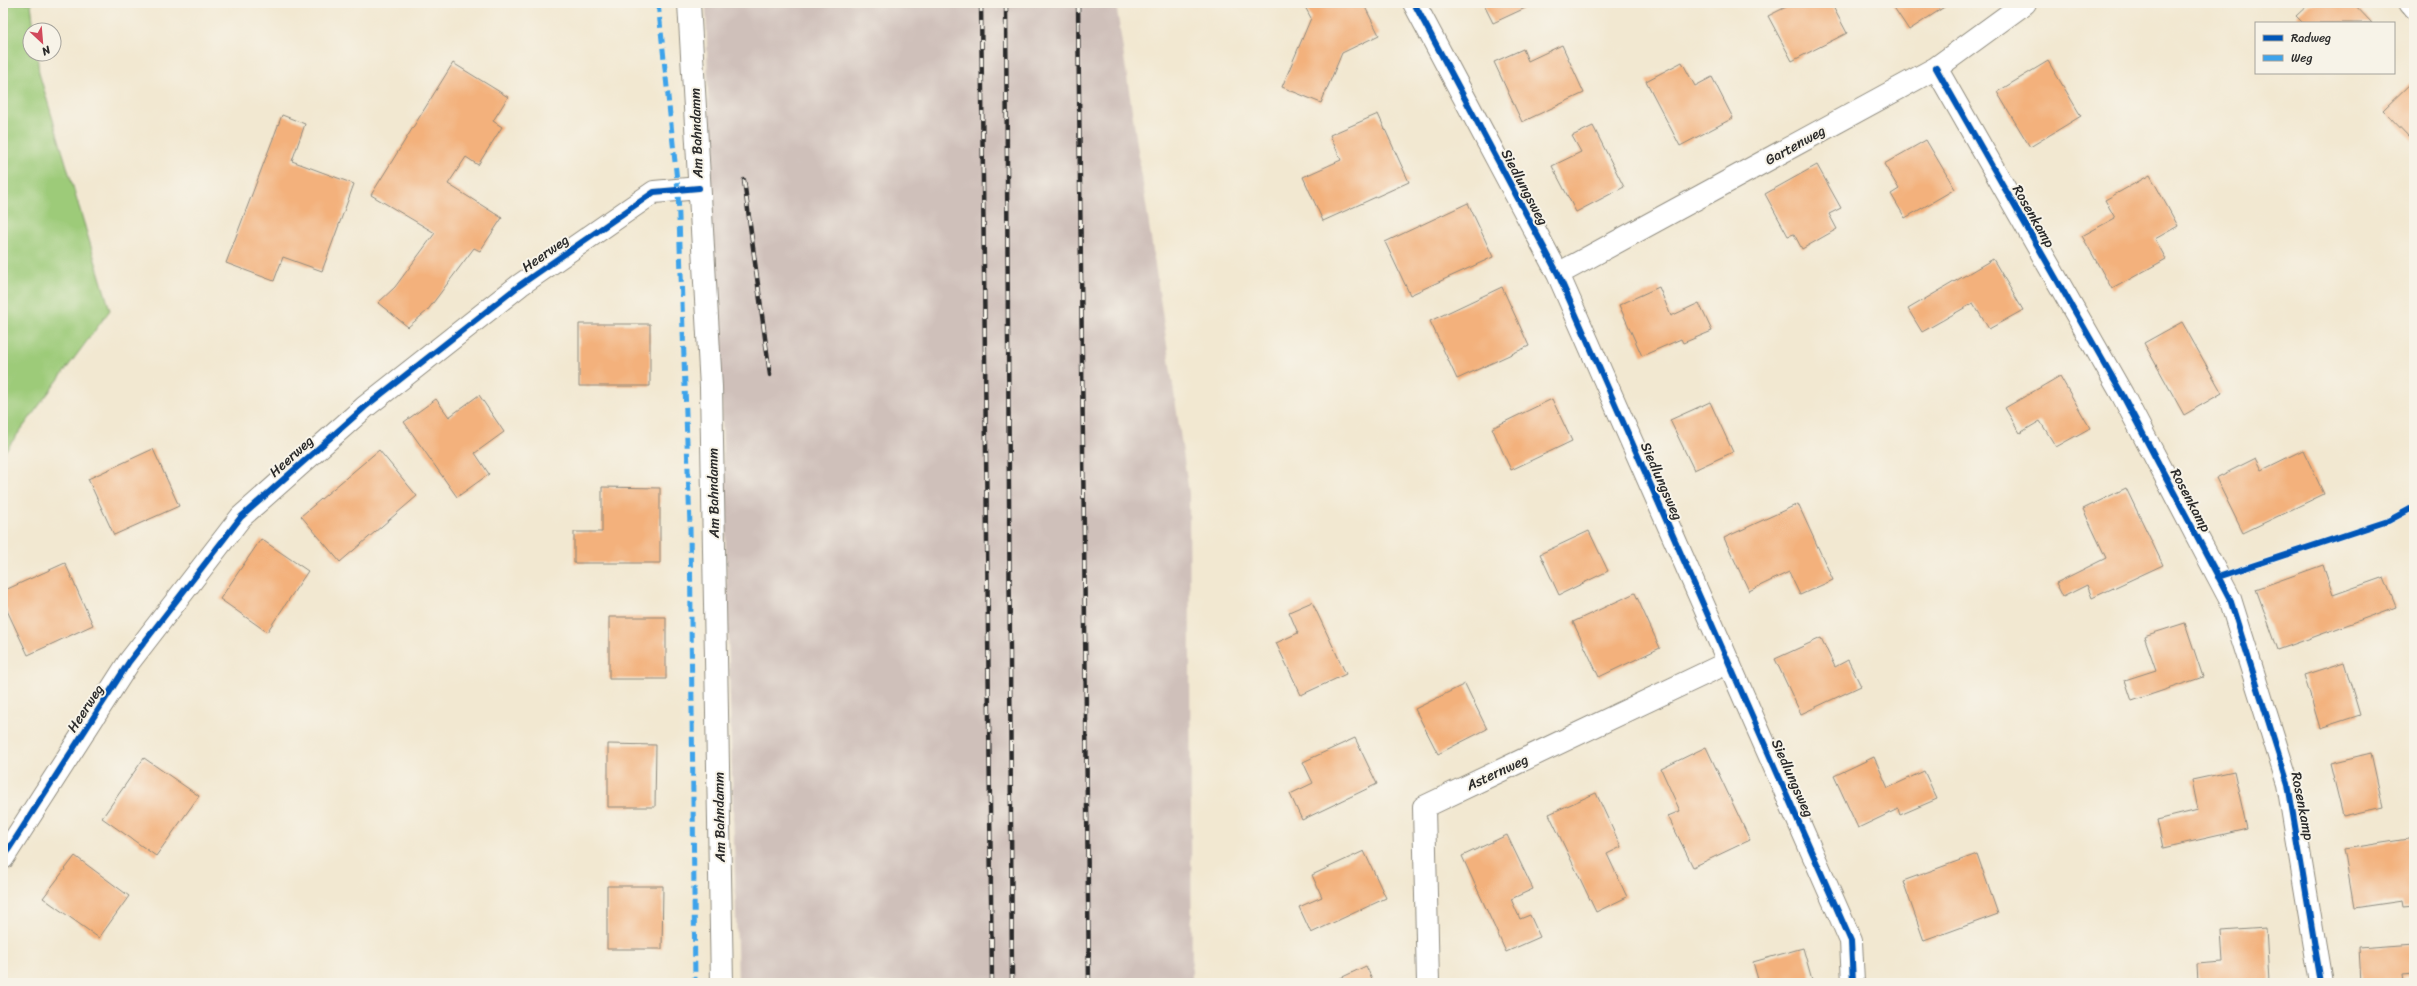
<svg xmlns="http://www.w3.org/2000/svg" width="2417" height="986" font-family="Sriracha,sans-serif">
<rect width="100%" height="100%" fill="#f7f3e8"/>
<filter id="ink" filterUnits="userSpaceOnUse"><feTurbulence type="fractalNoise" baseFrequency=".025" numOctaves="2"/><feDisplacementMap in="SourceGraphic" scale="8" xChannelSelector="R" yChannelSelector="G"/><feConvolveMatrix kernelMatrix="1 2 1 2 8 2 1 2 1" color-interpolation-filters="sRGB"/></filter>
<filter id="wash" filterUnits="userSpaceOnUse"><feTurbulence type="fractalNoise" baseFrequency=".012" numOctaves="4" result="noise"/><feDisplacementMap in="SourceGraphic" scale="16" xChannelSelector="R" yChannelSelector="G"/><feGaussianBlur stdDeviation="0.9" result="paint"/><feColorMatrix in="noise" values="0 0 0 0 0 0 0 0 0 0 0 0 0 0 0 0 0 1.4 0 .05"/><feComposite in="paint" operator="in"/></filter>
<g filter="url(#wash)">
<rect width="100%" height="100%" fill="#f2e8d1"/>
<path fill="#cfc0ba" d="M706 3H1116L1189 493 1192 983H738L721 387 711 223Z"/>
<path fill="#9dcb79" stroke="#647b52" d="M3 3H31L34 30H30V54H37L39 73 110 310 3 454Z"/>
<g id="blocks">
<path fill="#f3b17b" d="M1303 3H1363L1379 35 1342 53 1321 103 1282 87 1311 18Z
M1483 3H1536L1493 23Z
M1794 3H1831L1847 33 1792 61 1768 16Z
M1891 3H1948L1949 4 1909 30Z
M2310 3H2353L2372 23H2303L2296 16Z
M1562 45 1584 93 1522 122 1494 62 1523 49 1528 61Z
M2048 61 2081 116 2030 147 1997 92Z
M1682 62 1695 86 1712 77 1733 118 1680 146 1646 81Z
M453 63 508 97 493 121 502 127 478 165 466 157 448 184 502 218 480 251 474 248 427 311 408 327 378 303 395 287 435 233 371 195Z
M2414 80V142L2383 110Z
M1378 114 1409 182 1323 221 1303 177 1341 160 1330 135Z
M282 115 305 124 292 161 354 184 322 271 283 257 274 281 226 263Z
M1593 126 1624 187 1576 212 1552 166 1581 152 1572 136Z
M1926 140 1955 189 1905 218 1891 194 1899 189 1884 164Z
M1817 165 1841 208 1829 214 1837 229 1802 249 1794 234 1788 236 1765 194Z
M2150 175 2178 226 2155 239 2166 259 2112 289 2082 236 2115 218 2105 200Z
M1468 203 1493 257 1410 295 1385 242Z
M1993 259 2023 310 1989 329 1973 303 1922 332 1908 309Z
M1502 287 1529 346 1457 379 1430 321Z
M1659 287 1671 316 1699 303 1712 331 1683 343 1681 339 1642 356 1619 305Z
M2182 322 2222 393 2184 415 2144 343Z
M579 324H650V386H579Z
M2060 376 2090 428 2056 447 2040 421 2020 433 2005 408Z
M479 395 504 432 475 453 489 474 457 497 404 422 436 399 449 417Z
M1552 399 1572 441 1511 470 1492 428Z
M1710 402 1733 452 1694 470 1670 420Z
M153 449 179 506 114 535 88 479Z
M379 450 417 496 340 562 301 516Z
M2303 450 2324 494 2243 533 2216 478 2256 458 2262 470Z
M602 487 660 488V563H574V532H602Z
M2126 488 2163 565 2092 598 2087 585 2063 597 2056 583 2106 558 2083 509Z
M1798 504 1833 580 1800 595 1789 572 1749 591 1724 538Z
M1589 531 1608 571 1559 595 1540 554Z
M261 539 308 571 267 632 220 599Z
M65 563 93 625 28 655 3 602V591Z
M2323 565 2333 595 2384 577 2396 607 2278 650 2256 589Z
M1635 593 1660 648 1599 677 1573 622Z
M1312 602 1346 674 1301 695 1276 643 1298 633 1289 612Z
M609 617H666V679H609Z
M2185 623 2203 677 2132 701 2125 680 2156 670 2144 636Z
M1821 638 1835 667 1848 660 1861 686 1801 714 1775 659Z
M2344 662 2360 715 2320 728 2304 675Z
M1465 684 1487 729 1438 754 1415 709Z
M1355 738 1377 784 1302 820 1290 794 1313 783 1303 762Z
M608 744 656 745 655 807H608Z
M1706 747 1750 840 1693 867 1668 816 1680 811 1661 769Z
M2371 753 2383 807 2343 816 2330 763Z
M1874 757 1888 788 1924 771 1937 799 1900 815 1898 809 1858 828 1834 776Z
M144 758 199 796 156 856 102 818Z
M2234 771 2247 829 2163 848 2157 820 2198 810 2192 780Z
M1596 793 1621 847 1607 854 1627 897 1596 912 1549 814Z
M1507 835 1533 889 1511 899 1520 919 1530 915 1540 937 1506 952 1462 856Z
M2414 838V906L2403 907 2402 901 2354 908 2344 849Z
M1364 851 1386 898 1311 933 1299 907 1322 897 1312 875Z
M1977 854 1998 914 1924 941 1903 881Z
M75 856 129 896 99 938 43 898Z
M607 886H663L662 949H607Z
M2266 928 2269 982 2198 983 2197 964 2223 962 2221 931Z
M2414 944V974L2403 975 2404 983H2361L2359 948Z
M1803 948 1813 983H1759L1753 962Z
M1366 966 1374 983H1330Z"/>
</g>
</g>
<g filter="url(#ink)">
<use href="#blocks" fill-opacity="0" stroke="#8e8a7e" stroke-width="1"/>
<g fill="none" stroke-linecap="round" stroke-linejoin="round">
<defs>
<path id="minor" d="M689 3 711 387 722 983
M1414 3 1558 274 1851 941 1853 983
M2410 3 2414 8
M1936 68 2122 394 2230 599 2288 784 2321 983
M1558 274 1936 68 2025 3
M3 858 129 662 241 517 365 407 520 285 654 192 699 188
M1428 983 1424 807 1729 662"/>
</defs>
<use href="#minor" stroke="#8e8a7e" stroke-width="24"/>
<use href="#minor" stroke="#fff" stroke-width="22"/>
<defs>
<path id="rail" d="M981 3 992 983
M1006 3 1012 983
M1078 3 1089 983
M744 180 770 375"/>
</defs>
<use href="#rail" stroke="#2b2b2b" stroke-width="4.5"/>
<use href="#rail" stroke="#f7f3e8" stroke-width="3" stroke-dasharray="9" stroke-linecap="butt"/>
<path stroke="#3ea3eb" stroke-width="5" stroke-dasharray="10 5" stroke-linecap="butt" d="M658 3 678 190 690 526 695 983"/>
<defs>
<path id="cycleway" d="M1414 3 1558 274 1851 941 1853 983
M1936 68 2122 394 2230 599 2288 784 2321 983
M2218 577 2388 521 2414 507
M3 858 129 662 241 517 365 407 520 285 654 192 699 188"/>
</defs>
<use href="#cycleway" stroke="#f7f3e8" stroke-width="8"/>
<use href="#cycleway" stroke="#0057b8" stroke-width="6"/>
</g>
</g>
<g text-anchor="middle" stroke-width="4" stroke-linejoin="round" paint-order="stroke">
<g font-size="14" fill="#2b2b2b" stroke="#f7f3e8">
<text transform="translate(696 133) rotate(-92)" y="5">Am Bahndamm</text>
<text transform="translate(1795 145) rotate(-29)" y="5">Gartenweg</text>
<text transform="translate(1525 187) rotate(62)" y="5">Siedlungsweg</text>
<text transform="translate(2034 216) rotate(60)" y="5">Rosenkamp</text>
<text transform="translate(545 253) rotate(-35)" y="5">Heerweg</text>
<text transform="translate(291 456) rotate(-42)" y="5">Heerweg</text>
<text transform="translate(1662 481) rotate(66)" y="5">Siedlungsweg</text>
<text transform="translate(713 493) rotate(-91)" y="5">Am Bahndamm</text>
<text transform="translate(2191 500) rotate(62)" y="5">Rosenkamp</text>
<text transform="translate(85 708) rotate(-57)" y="5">Heerweg</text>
<text transform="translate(1497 772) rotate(-25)" y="5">Asternweg</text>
<text transform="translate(1793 778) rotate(66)" y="5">Siedlungsweg</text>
<text transform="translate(2303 806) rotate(79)" y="5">Rosenkamp</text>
<text transform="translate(719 817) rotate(-91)" y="5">Am Bahndamm</text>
</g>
</g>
<rect width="2417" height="986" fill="none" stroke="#f7f3e8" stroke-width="16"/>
<rect x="2255" y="22" width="140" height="52" fill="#f7f3e8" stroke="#a5a39c"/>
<rect x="2263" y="35" width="20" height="6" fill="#0057b8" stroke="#a5a39c"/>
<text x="2291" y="42" font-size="12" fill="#2b2b2b">Radweg</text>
<rect x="2263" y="55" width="20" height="6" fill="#3ea3eb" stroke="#a5a39c"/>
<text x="2291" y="62" font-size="12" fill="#2b2b2b">Weg</text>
<g transform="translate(42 42) rotate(154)"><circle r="19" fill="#f7f3e8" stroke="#a5a39c"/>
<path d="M0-3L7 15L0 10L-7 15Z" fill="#d1495b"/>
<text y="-6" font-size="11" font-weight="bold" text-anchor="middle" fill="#2b2b2b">N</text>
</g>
</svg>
